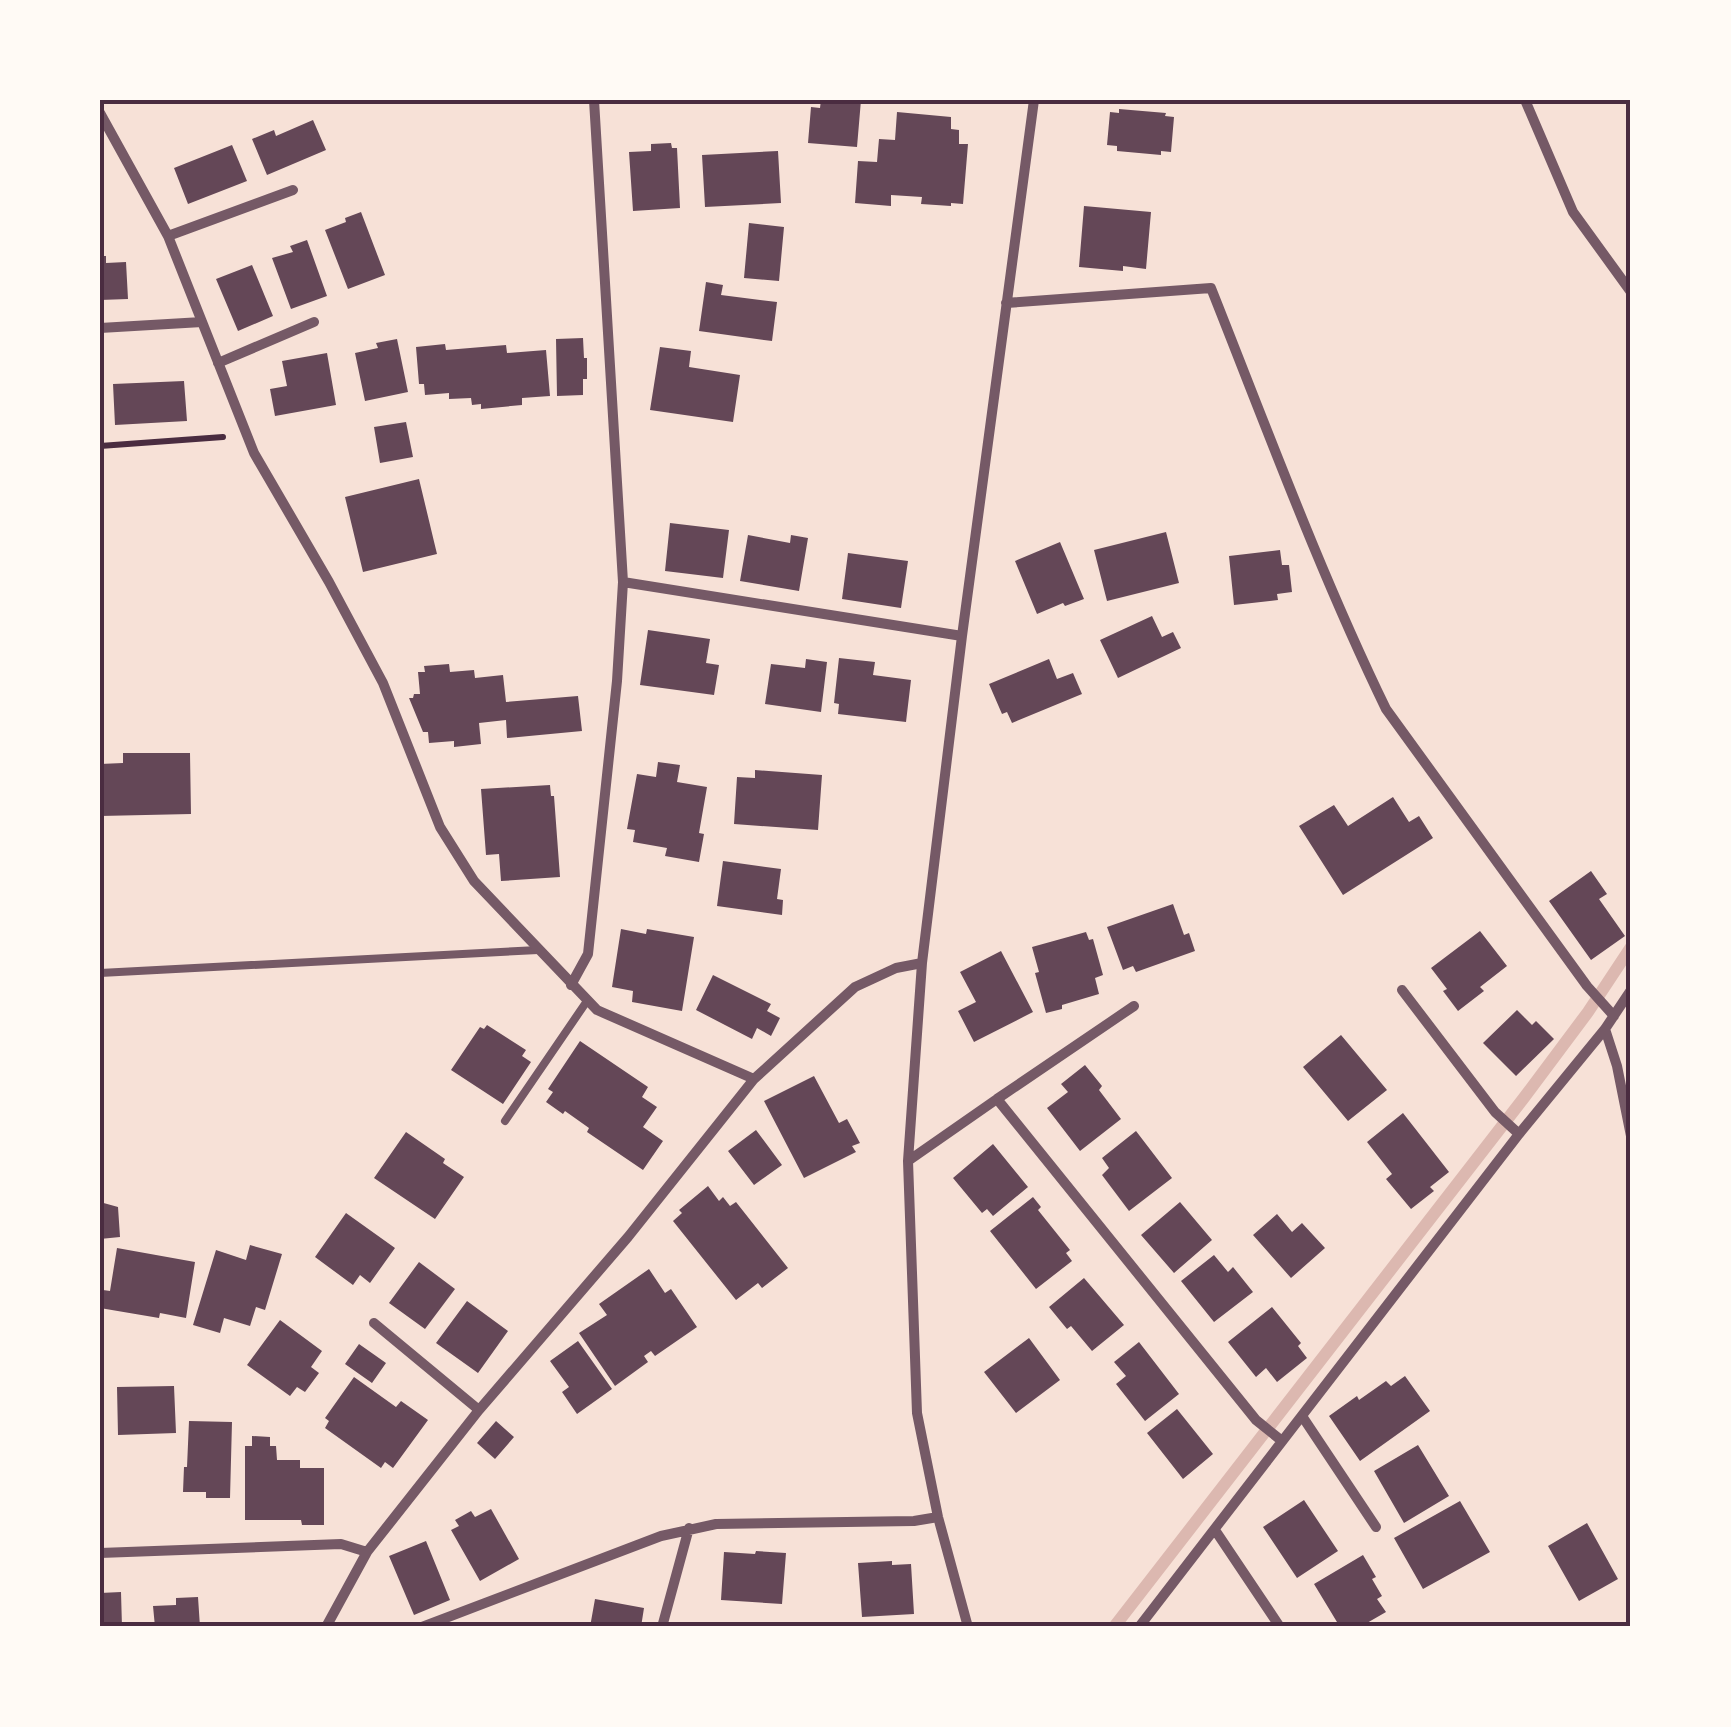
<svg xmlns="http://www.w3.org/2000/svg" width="1731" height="1727" font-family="'Alegreya Sans',sans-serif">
<rect width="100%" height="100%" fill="#f7e1d7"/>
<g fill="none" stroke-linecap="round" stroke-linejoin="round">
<path stroke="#dcb8b0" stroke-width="12" d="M1114 1627 1523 1099 1588 1012 1631 947"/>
</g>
<path fill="#644757" d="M821 100H861L857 147 808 143 811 107 820 108Z
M1119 109 1166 113 1165 116 1174 117 1171 152 1161 151V155L1117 151V146L1107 145 1110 112 1119 113Z
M897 112 951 117V129L959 130V144H968L963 204 951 203V206L921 204 922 197 891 195V206L855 203 858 161 877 162 879 139 895 140Z
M313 120 326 150 267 175 252 139 274 130 276 136Z
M671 143 672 148H677L680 208 633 211 629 152 651 151V144Z
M232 145 247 181 188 204 174 168Z
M778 151 781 203 705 207 702 155Z
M1084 206 1151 212 1146 269 1123 266V271L1079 267Z
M361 212 385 275 348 289 325 230 346 222 345 218Z
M749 223 784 227 779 281 744 278Z
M307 240 327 296 291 309 272 258 293 252 290 246Z
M100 256H106V263L126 262 128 299 100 300Z
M252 265 273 316 238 331 216 279Z
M706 282 723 285 721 295 777 302 772 341 699 331Z
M583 338 584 358H587V379H583V395L557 396 556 339Z
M397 339 408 392 365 401 355 353 378 348 376 343Z
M445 344 446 350 506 345 507 353 546 350 550 396 522 398V405L481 409V404L472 405 471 398 449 399V393L425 395 424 384H419L416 347Z
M660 347 691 351 689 367 740 375 733 422 650 410Z
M327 353 336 405 275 416 270 389 287 386 282 361Z
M184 381 187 421 115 425 113 384Z
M406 422 413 457 380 463 374 427Z
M419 479 437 554 363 572 345 497Z
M670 523 729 530 723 578 665 571Z
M1166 532 1179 583 1107 601 1094 550Z
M748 535 790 543 791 535 808 538 799 591 740 581Z
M1060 542 1084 599 1065 606 1063 603 1037 614 1015 561Z
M1280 550 1282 565H1289L1292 592 1277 594 1278 600 1234 605 1229 556Z
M848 553 908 561 901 608 842 599Z
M1152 616 1162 637 1173 632 1181 648 1118 678 1100 640Z
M648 630 710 639 706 663 719 665 714 695 640 685Z
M839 658 875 662 873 675 911 680 906 722 838 714 839 704 834 703Z
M806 659 827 662 821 712 765 704 771 664 805 668Z
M1049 659 1057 679 1073 673 1082 694 1012 723 1007 712 1002 714 989 684Z
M449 664 450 672 474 670 475 678 503 675 506 702 578 696 582 731 507 738 506 720 479 723 481 744 454 747V741L429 743 428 732H423L409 698H413L414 694H420L418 672H425L424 666Z
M123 753H190L191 814 100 816V764L123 763Z
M658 762 680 765 677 782 707 787 699 833 704 834 699 862 665 856 667 848 633 842 635 830 627 829 637 774 656 777Z
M755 770 822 775 818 830 734 824 737 777 755 778Z
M550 785 551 796H554L560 877 501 881 499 854 486 855 481 789Z
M1393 797 1409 822 1419 816 1433 838 1343 895 1299 826 1334 805 1348 826Z
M723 861 781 869 777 899 783 900 782 915 717 906Z
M1591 871 1607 894 1599 899 1625 936 1591 960 1549 901Z
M1173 904 1184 935 1189 933 1195 951 1136 972 1133 966 1123 970 1107 927Z
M621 929 646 934 647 929 694 937 682 1011 632 1002 633 991 612 987Z
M1480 931 1507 966 1480 987 1484 991 1458 1011 1443 991 1447 989 1431 968Z
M1086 932 1089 940 1093 939 1103 975 1095 978 1099 994 1062 1005V1009L1046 1013 1035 973 1039 972 1032 947Z
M1001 951 1033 1012 974 1042 958 1011 976 1002 960 972Z
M713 975 771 1004 767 1011 780 1018 771 1036 757 1028 752 1039 696 1010Z
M1517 1010 1532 1025 1536 1021 1554 1039 1516 1076 1483 1043Z
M487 1025 526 1050 522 1056 531 1062 503 1104 451 1070 480 1027 484 1029Z
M1341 1035 1387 1090 1348 1121 1303 1067Z
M580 1041 648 1087 642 1097 657 1107 643 1127 663 1141 643 1170 587 1132 589 1128 565 1111 563 1114 546 1102 553 1092 548 1089Z
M1085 1065 1102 1086 1099 1090 1121 1119 1080 1151 1047 1108 1068 1092 1061 1084Z
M814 1076 839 1123 847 1119 860 1143 852 1146 856 1152 804 1178 764 1101Z
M1403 1113 1449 1172 1430 1187 1434 1191 1411 1209 1386 1179 1392 1174 1367 1142Z
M756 1130 782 1165 754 1185 728 1151Z
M1136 1131 1172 1178 1129 1211 1102 1175 1109 1168 1102 1158Z
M406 1132 445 1159 443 1163 464 1177 435 1219 374 1178Z
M993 1144 1028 1187 993 1216 987 1209 982 1213 953 1178Z
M708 1186 719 1201 723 1197 730 1206 736 1202 788 1268 762 1288 758 1283 736 1300 673 1221 682 1213 679 1210Z
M1033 1197 1041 1207 1038 1210 1070 1250 1066 1253 1072 1261 1036 1289 990 1231Z
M100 1202 118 1207 120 1237 100 1239Z
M1180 1202 1212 1240 1174 1273 1141 1235Z
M346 1213 395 1248 370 1283 360 1275 353 1285 315 1257Z
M1277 1214 1292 1232 1302 1223 1325 1248 1291 1278 1253 1235Z
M250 1245 282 1254 265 1310 256 1307 250 1326 224 1318 220 1333 193 1325 216 1250 246 1260Z
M117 1248 195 1262 186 1318 160 1313 159 1318 100 1308 103 1290 110 1291Z
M1214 1255 1228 1272 1233 1267 1253 1292 1214 1322 1181 1281Z
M419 1262 455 1289 425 1329 389 1303Z
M649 1269 665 1293 671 1289 697 1327 655 1356 651 1351 644 1356 648 1362 615 1386 579 1333 607 1315 599 1304Z
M1084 1278 1124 1325 1092 1351 1071 1326 1067 1329 1049 1307Z
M467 1301 508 1331 478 1373 436 1343Z
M1272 1307 1301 1343 1298 1346 1307 1358 1277 1382 1266 1368 1256 1377 1228 1342Z
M280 1320 322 1351 311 1367 319 1373 305 1392 297 1387 290 1396 247 1365Z
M1029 1338 1060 1380 1016 1413 984 1372Z
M578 1341 612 1389 577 1414 562 1392 569 1387 550 1361Z
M1139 1342 1179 1394 1145 1421 1116 1384 1126 1376 1114 1362Z
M359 1344 386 1363 372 1383 345 1364Z
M1405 1376 1430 1411 1360 1461 1329 1416 1357 1396 1359 1400 1386 1381 1391 1386Z
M354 1377 396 1407 401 1401 428 1420 393 1468 385 1462 381 1468 325 1428 329 1421 325 1418Z
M174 1386 176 1433 118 1435 117 1387Z
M1177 1409 1213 1454 1183 1479 1147 1433Z
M189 1421 232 1422 230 1498H206V1492H183L184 1467H187Z
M496 1421 514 1437 495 1459 477 1443Z
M252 1436 270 1437V1446H276L277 1460H300V1468H324V1525H302L301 1520H245V1446H252Z
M1418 1445 1449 1496 1404 1523 1374 1471Z
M1304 1500 1338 1551 1297 1578 1263 1527Z
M1460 1501 1490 1552 1423 1589 1394 1538Z
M491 1509 519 1559 480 1581 451 1530 459 1526 455 1520 471 1511 475 1517Z
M1587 1523 1618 1579 1579 1601 1548 1546Z
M426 1541 450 1600 414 1615 389 1556Z
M756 1551 786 1553 782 1604 721 1600 724 1552 755 1554Z
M1363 1555 1376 1577 1372 1579 1382 1596 1377 1599 1386 1612 1360 1627H1340L1314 1584Z
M892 1561V1565L911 1564 914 1614 862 1617 858 1563Z
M121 1592 122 1627H100V1593Z
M198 1597 200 1627H155L153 1606 176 1605V1598Z
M595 1599 644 1608 641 1627H590Z"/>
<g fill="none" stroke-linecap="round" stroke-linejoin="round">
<path stroke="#4a2c40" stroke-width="6" d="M100 446 223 437"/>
<path stroke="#755966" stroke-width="8" d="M100 973 538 950
M505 1121 587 1001"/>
<path stroke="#755966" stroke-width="10" d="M1525 100 1573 212 1631 292
M100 113 168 236 254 453 329 582 383 683 440 827 474 881 597 1010 754 1079
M168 236 293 190
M1006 303 1211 288C1267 429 1320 573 1386 709L1587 986 1614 1016
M100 328 202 322
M218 363 314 322
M623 582 962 636
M571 985 588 954 617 681 623 582 594 100
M1402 990 1495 1112 1519 1134
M1605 1029 1617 1066 1631 1136
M997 1099 1134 1006
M908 1161 997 1099 1256 1420 1282 1441
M374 1323 479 1410
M1302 1416 1376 1527
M1215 1530 1280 1627
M100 1553 341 1544 367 1552
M326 1627 367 1552 479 1410 628 1237 754 1079 855 987 896 968 922 963
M422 1627 661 1536 716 1524 914 1521 938 1517
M662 1627 689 1528
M968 1627 938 1517 917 1413 908 1161 922 963 962 636 1034 100
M1139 1627 1519 1134 1605 1029 1631 990"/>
</g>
<rect width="1731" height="1727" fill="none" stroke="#fffaf5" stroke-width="205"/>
<rect x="102" y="102" width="1526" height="1522" fill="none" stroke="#4a2c40" stroke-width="4"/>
</svg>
